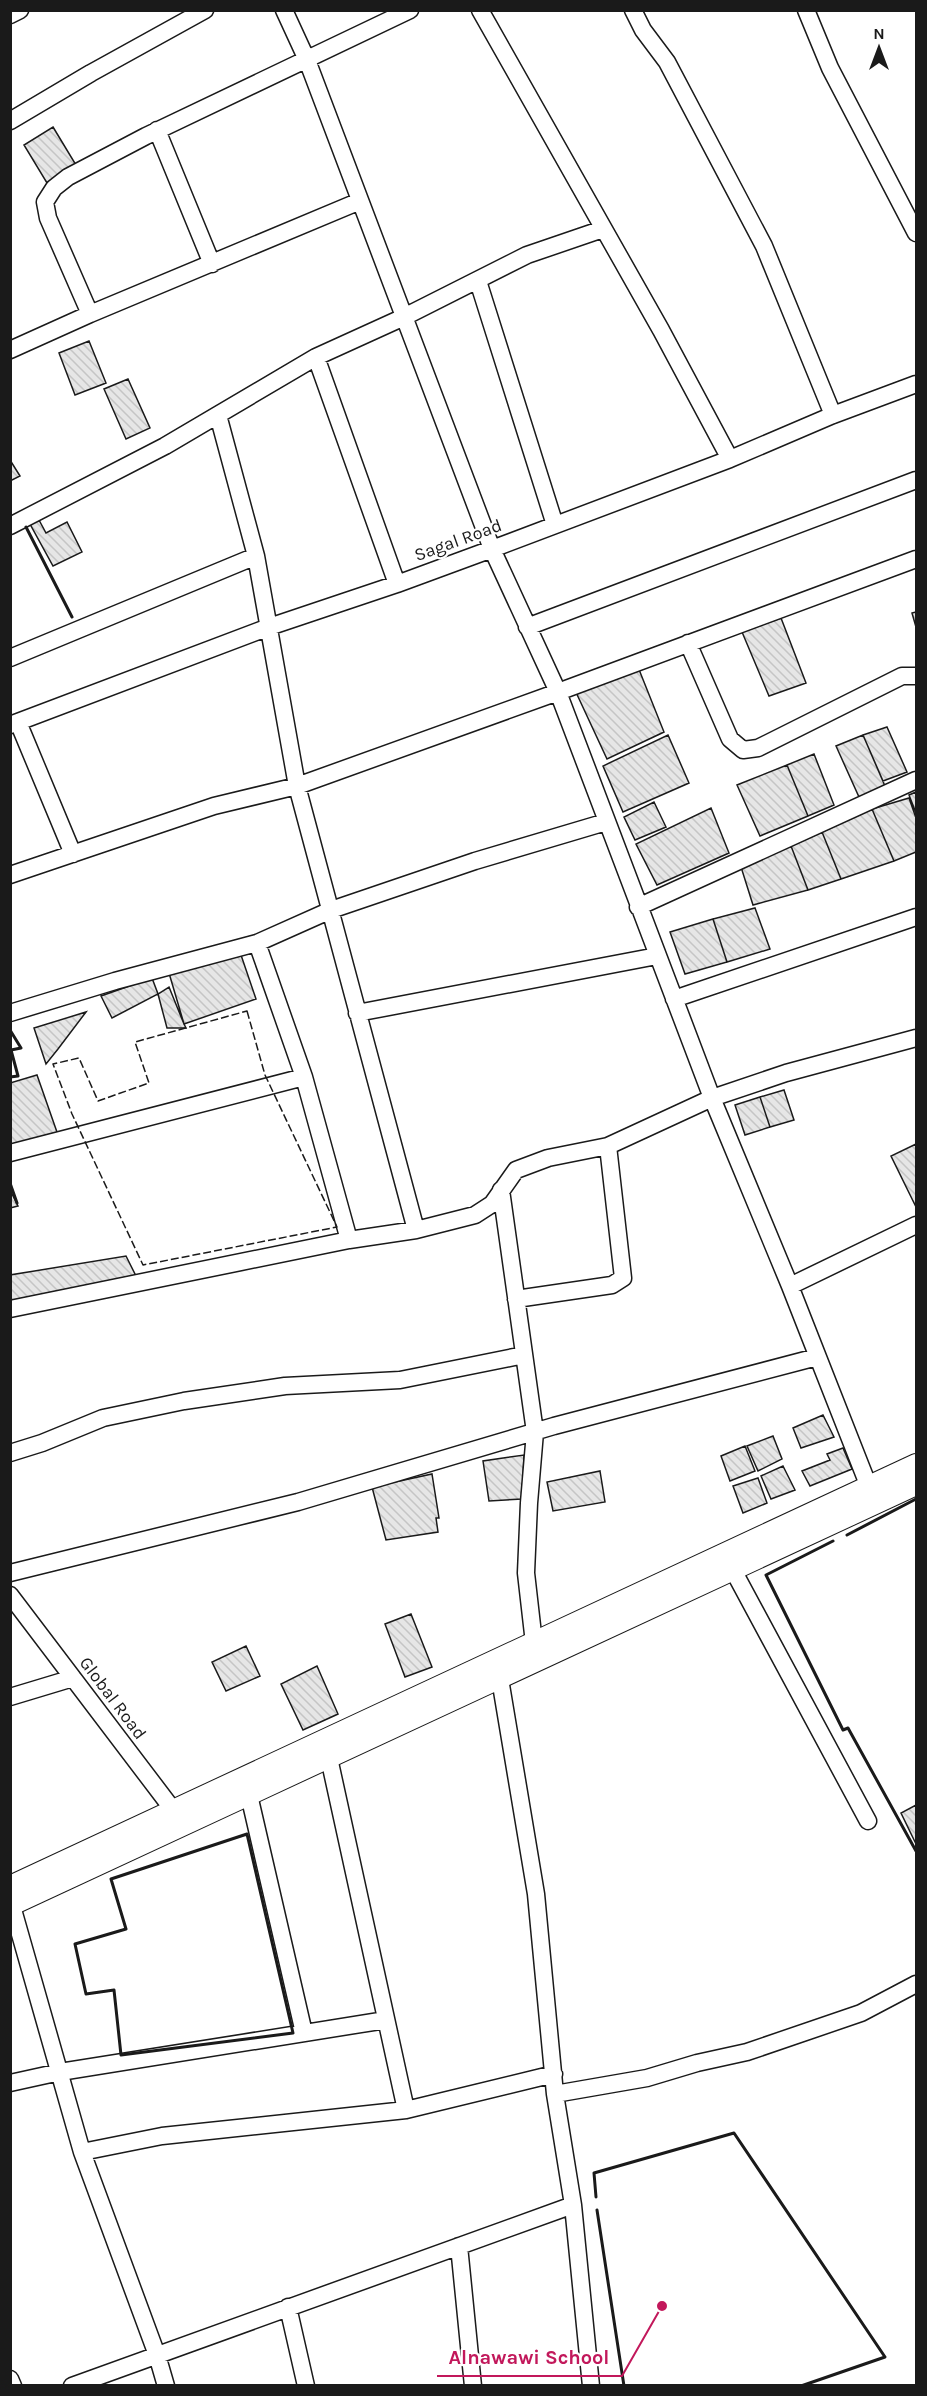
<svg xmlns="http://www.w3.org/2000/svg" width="927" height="2396" font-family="Karla,sans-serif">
<defs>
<pattern id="building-back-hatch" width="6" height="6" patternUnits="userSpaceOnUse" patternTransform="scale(1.5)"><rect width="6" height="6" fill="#e6e6e6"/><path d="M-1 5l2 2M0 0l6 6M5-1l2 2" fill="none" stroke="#c5c5c5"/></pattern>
</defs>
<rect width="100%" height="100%" fill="#fff"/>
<path fill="url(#building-back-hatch)" stroke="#1a1a1a" stroke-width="1.5" d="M53 127 76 165 47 183 24 145Z
M89 341 106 383 75 395 59 353Z
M128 379 150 428 126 439 104 389Z
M10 460 20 476 10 481Z
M39 520 46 533 67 522 82 552 53 566 30 524Z
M916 612V627L912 613Z
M781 618 806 683 769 696 742 632Z
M638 667 664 732 607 759 574 688Z
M887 727 907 772 883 781 863 735Z
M668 735 689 783 623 812 603 766Z
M863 735 885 786 859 797 836 746Z
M814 754 834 805 808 816 787 765Z
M787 765 808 816 760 836 737 785Z
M916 792V813L909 795Z
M909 798 916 818V852L894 861 872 809Z
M654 802 666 827 635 840 624 817Z
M711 808 729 853 657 885 636 844Z
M872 809 894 861 841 879 822 832Z
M822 832 841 879 808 890 791 846Z
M791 846 808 890 753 905 741 867Z
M755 908 770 949 727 962 713 919Z
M713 919 727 962 685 974 670 932Z
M241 955 256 999 184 1024 169 973Z
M152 978 158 994 112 1018 101 996Z
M169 987 184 1024 186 1028H167L158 994Z
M86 1012 58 1049 46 1064 34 1028Z
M37 1075 58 1135 10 1147V1083Z
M784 1090 794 1120 770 1127 760 1097Z
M760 1097 770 1127 745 1135 735 1105Z
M916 1144V1207L891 1156Z
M10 1190 18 1206 10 1208Z
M126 1256 136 1276 10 1301V1275Z
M823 1415 834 1437 801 1448 793 1428Z
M773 1436 782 1459 758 1471 747 1446Z
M745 1446 755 1471 730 1481 721 1456Z
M843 1448 852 1469 810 1486 802 1471 830 1460 827 1454Z
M524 1455 522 1499 489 1501 483 1461Z
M783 1466 795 1490 771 1499 761 1476Z
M600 1471 605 1502 553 1511 547 1482Z
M432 1474 439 1518H436L438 1532 386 1540 372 1487Z
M758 1478 767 1503 743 1513 733 1486Z
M411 1614 432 1667 405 1677 385 1624Z
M246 1646 260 1676 226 1691 212 1662Z
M317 1666 338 1714 303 1730 281 1684Z
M916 1805V1844L901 1813Z"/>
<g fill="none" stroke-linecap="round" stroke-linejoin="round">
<defs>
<path id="minor" d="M284 10 307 60 492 549 558 692 712 1098 790 1286 869 1487 870 1499
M480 10 661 330 730 459
M633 10 643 30 667 62 764 246 833 415
M806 10 830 68 916 233
M10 15 20 10
M10 121 91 73 205 10
M157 130 212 264
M478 281 555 525
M90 314 48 218 45 202 54 188 68 177 146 136 410 10
M10 350 90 314 360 201
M316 357 397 584
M218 415 256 556 297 786 416 1230
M10 526 165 446 316 357 404 317 527 255 603 229
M527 627 916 480
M688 643 730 739 743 750 758 748 902 676H916
M10 658 256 556
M18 722 73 854
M10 725 269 627 397 584 492 549 730 459 833 415 916 384
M10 875 214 806 297 786 558 692 916 559
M638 907 916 780
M257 943 304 1077 349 1240
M674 999 916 917
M10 1013 115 981 257 943 331 910 475 861 606 822
M357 1013 657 956
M10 1153 304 1077
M501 1190 535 1432 529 1503 526 1573 534 1643
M790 1286 916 1225
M516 1299 612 1285 623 1278 608 1146
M10 1309 349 1240 416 1230 475 1215 492 1204 516 1170 548 1158 608 1146 712 1098 786 1073 916 1038
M10 1453 42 1443 103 1418 184 1401 285 1386 400 1380 524 1355
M733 1570 868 1821
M10 1573 298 1502 554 1426 817 1357
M10 1595 180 1819
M500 1679 536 1894 555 2094 573 2205 591 2386
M10 1697 73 1678
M329 1758 406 2110
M249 1795 304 2033
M12 1906 82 2152 157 2355 166 2386
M10 2083 60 2072 386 2020
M555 2094 647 2078 697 2063 747 2052 861 2013 916 1984
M82 2152 162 2136 406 2110 554 2074
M459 2246 473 2386
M288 2307 306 2386
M10 2379 13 2386
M72 2386 573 2205"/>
<path id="tertiary" d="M10 1886 916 1464
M10 1906 916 1485"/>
</defs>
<use href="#minor" stroke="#1a1a1a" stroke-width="19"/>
<use href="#tertiary" stroke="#1a1a1a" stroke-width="22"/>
<use href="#minor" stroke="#fff" stroke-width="16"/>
<use href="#tertiary" stroke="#fff" stroke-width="20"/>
<path stroke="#1a1a1a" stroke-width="1.5" stroke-dasharray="8 3" stroke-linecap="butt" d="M247 1011 265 1075 337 1227 143 1265 72 1114 53 1064 79 1058 98 1101 149 1083 135 1042Z"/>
<path stroke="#1a1a1a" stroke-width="3" d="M26 527 72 617
M10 1030 21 1048 11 1050 18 1076 10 1077
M10 1183 17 1203
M847 1535 916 1499
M833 1541 766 1575 843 1730 848 1728 916 1851
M247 1834 293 2033 121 2055 114 1990 86 1994 75 1944 126 1929 111 1879Z
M596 2197 594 2173 734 2133 885 2357 801 2386
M597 2210 624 2386"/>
</g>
<g text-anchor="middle" stroke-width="4.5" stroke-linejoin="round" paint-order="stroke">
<g font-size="18" fill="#1a1a1a" stroke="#fff">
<text transform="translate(458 540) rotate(-20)" y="6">Sagal Road</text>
<text transform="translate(113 1698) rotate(53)" y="6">Global Road</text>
</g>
</g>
<path fill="none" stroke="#c2185b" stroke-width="2" d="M662 2306L622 2376H437"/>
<circle fill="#c2185b" stroke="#fff" stroke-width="2" cx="662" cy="2306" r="6"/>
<g font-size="20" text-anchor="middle" font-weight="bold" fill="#c2185b" stroke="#fff" stroke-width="4.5" stroke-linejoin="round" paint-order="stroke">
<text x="529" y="2364">Alnawawi School</text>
</g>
<rect width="927" height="2396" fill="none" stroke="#1a1a1a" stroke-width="24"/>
<g transform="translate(879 48)" stroke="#ffffff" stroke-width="4.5" paint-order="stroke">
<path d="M0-4.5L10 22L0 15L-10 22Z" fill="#1a1a1a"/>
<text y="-9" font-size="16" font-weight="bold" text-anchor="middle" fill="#1a1a1a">N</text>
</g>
</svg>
